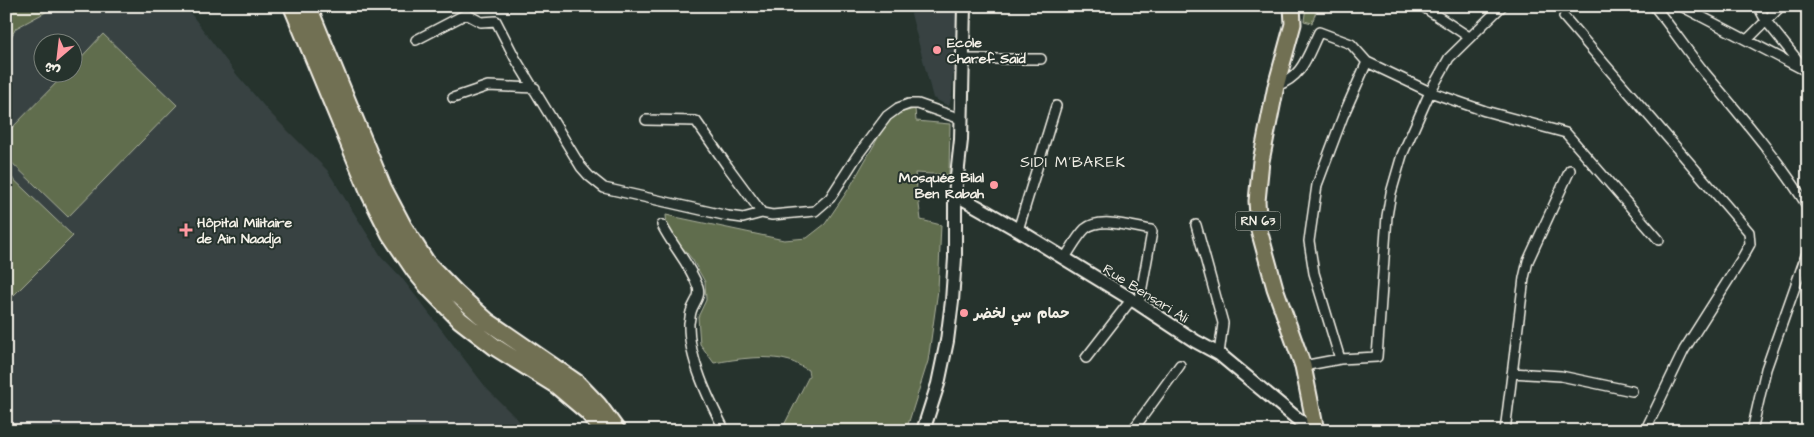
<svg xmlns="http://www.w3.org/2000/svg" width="1814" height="437" font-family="'Architects Daughter','Playpen Sans Arabic',sans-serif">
<rect width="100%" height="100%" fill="#26332d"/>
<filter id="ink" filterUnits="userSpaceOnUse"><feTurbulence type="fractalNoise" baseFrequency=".02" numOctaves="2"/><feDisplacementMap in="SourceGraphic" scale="10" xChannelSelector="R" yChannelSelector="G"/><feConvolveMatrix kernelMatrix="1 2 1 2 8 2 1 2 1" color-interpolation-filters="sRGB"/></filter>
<g filter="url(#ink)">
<path fill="#374343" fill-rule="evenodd" d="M6 6H185L237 75 270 113 327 170 381 256 401 277 488 390 529 431H6ZM42 42H72V72H42Z
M909 6H957L952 94 949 106 933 98Z"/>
<path fill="#606d4e" stroke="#aaaf9b" d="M6 6H57L16 28 6 46Z
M1306 6H1318L1312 23 1304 21Z
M103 34 177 105 68 217 6 157V134L66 73 72 72 73 66Z
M915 109 916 121 950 124 949 175 915 173 921 220 941 225 938 290 928 361 906 431H781L809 376 808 370C802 367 796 363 790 361 768 354 736 359 714 363L700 344 698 317 706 300 705 282 692 259 667 229 666 215 784 240 807 238 825 224 850 187 886 124 899 113Z
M6 172 73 236 6 303Z"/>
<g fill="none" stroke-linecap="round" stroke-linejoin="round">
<defs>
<path id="street" d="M1422 6 1469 37
M1502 6 1449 58 1430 92 1485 111 1566 133 1659 240
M1654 6C1672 28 1687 51 1705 73 1741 116 1778 159 1808 207
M1681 6 1808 72
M1758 6 1766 21 1804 68
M1564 17 1749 232 1750 244 1741 260 1684 350 1645 431
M416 40 466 14 481 22 496 21 515 58 581 167 589 176 604 188 728 216 743 218 762 213 772 215 815 211 830 198 857 156 887 116 898 108 909 104H918L961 119
M1747 40 1781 6
M962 59H1041
M1276 86C1303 77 1307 56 1319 32L1351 44 1367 62 1430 92 1402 155 1391 193 1387 216 1377 357 1340 359 1303 366
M453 98 488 86 535 88
M646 120 696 121 728 167 762 213
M662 225C673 247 690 264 698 287 701 298 693 303 691 312 690 315 690 320 689 323 688 358 709 400 725 431
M1196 225 1223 323 1219 354
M1018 230 1056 106
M1064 259C1071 249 1077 237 1085 229 1100 216 1133 227 1151 230L1152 232 1139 304
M1086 358 1131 300
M1340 359 1314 273 1309 241 1317 185 1343 116 1367 62
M1512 373 1561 376 1632 391
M1132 431 1180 365
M1505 431 1524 278 1528 261 1570 170
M1752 431 1766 369 1808 250"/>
<path id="secondary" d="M955 194 1018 230 1139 304 1195 341 1219 354 1312 431
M923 431 938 384 947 341 952 301 955 258V194L961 140 964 6"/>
<path id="primary" d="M1292 6 1293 24 1276 86 1261 161 1257 201 1259 230 1275 288 1303 366 1316 431"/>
<path id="highway" d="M292 6 370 194 390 234 415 271 429 288 460 320 495 347 556 385 588 412 603 431
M308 6 383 188 403 226 426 262 456 293 487 321 577 383 598 405 617 431"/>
</defs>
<use href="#street" stroke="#f4f1e8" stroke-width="12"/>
<use href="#secondary" stroke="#f4f1e8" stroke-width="16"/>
<use href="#primary" stroke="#f4f1e8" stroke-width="19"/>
<use href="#highway" stroke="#f4f1e8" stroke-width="20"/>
<use href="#street" stroke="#26332d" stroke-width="9"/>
<use href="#secondary" stroke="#26332d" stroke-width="12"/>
<use href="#primary" stroke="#716f52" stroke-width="15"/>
<use href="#highway" stroke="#716f52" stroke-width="16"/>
</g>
</g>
<g fill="#ff9aa2" stroke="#26332d" stroke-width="2">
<circle cx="937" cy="50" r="5"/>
<circle cx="994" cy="185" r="5"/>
<path d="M183.5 222.5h5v5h5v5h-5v5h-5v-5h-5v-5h5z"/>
<circle cx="964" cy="313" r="5"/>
</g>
<g text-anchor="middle" stroke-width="4" stroke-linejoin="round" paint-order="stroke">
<rect fill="#26332d" stroke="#b6b8b0" stroke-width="1" x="1235.5" y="211.5" width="45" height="19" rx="4"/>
<g font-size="12" font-weight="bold" fill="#f4f1e8">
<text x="1258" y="225">RN 63</text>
</g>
<g font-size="14" font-weight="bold" fill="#f4f1e8" stroke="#26332d" text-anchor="start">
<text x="947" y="47">Ecole<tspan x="947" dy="16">Charef Saïd</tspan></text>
<text x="984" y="182" text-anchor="end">Mosquée Bilal<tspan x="984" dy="16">Ben Rabah</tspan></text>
<text x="197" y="227">Hôpital Militaire<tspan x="197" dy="16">de Ain Naadja</tspan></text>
<text x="974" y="318">حمام سي لخضر</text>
</g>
<g font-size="14" fill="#f4f1e8" stroke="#26332d">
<text transform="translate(1146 293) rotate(32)" y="5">Rue Bensari Ali</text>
</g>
<g font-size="15" letter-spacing="1" fill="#f4f1e8" stroke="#26332d">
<text x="1073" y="167">SIDI M'BAREK</text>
</g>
</g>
<rect width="1814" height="437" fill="none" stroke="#26332d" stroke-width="25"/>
<rect x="12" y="12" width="1789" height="412" fill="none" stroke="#f4f1e8" stroke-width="2" filter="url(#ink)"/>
<g transform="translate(58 58) rotate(208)"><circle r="24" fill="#26332d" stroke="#787f78"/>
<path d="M0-4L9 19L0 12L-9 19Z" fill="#ff9aa2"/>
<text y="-8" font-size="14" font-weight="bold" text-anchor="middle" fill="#f4f1e8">ش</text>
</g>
</svg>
